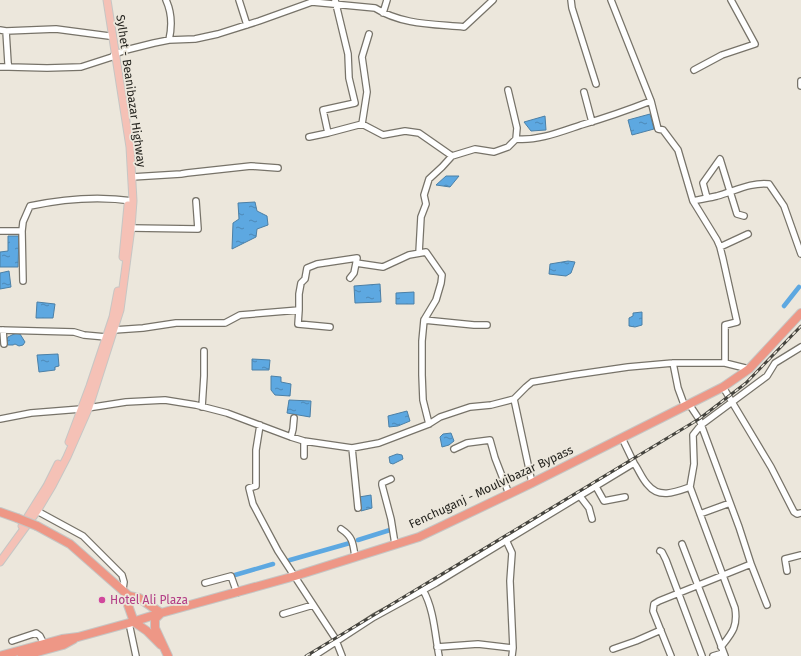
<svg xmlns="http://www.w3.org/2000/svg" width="801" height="656" font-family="'Fira Sans',sans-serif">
<defs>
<pattern id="water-ripples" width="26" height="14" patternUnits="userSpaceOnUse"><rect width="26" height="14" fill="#5da8e1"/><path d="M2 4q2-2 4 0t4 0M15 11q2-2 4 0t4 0" fill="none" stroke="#4d88b6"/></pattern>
</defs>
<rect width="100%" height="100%" fill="#ece7dc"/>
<path fill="url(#water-ripples)" stroke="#4c80a6" d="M650 114 654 129 632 135 628 120Z
M545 116 546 130 531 131 524 122Z
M446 176H459L450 187 436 185Z
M255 202 257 211 267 216 268 225 257 229 256 237 232 249 233 223 239 219 238 203Z
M8 236H19L18 267H0V252L8 251Z
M568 261 575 262 571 273 566 276 549 274 550 264Z
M9 271 11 287 0 289V273Z
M380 284 381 302 355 303 354 286Z
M414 292V304H396V293Z
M37 302 55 304 53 318H36Z
M642 312V325L635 327 629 326V318L633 316V313Z
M16 333 20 334 25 342 23 345 19 346 15 344 13 345H8L6 341 8 337Z
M58 354 59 366 55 367V370L39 372 37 355Z
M252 359 270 360 269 370H252Z
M271 376 281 377V382L291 384 290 396 275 395 271 390Z
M289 400 311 401 310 417 287 413Z
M407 411 410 421 398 426 389 427 388 416Z
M451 433 454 441 449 445 442 447 440 437 443 434Z
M397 454 402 455 403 459 393 464 390 463 389 457Z
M371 495 372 508 361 511 359 497Z"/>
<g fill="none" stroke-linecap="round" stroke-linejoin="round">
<path stroke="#5da8e1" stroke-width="4.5" d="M784 306 799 287
M358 540 390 530
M290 560 350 543
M235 575 273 564"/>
<defs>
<path id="minor" d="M166 0C172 13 172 27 169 40
M239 0 247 25
M571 0 572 8 596 84
M611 0 651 101 658 129 663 130 678 150 693 201 717 240 720 247 723 259 737 322 725 325V363
M383 13 387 0
M0 30 6 31 8 63 9 67 47 68 81 67 112 57 115 54 126 50 154 43 169 40 195 39 218 34 259 21 312 2 375 8C402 25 434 24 464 27L493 0
M6 31 56 29 109 36
M0 67H9
M694 70 722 55 755 44 731 0
M801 81V86
M584 92 592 122
M362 124 367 92 362 57 369 34
M328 133 362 124 383 135 405 131 419 133 452 156
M309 137 328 133 323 110 355 103 349 78 348 54 335 0
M516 139C538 141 560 132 581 125 605 118 628 110 651 101
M132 177 181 174 187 173 251 166 278 168
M707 198 703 183 720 159 737 214 744 216
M693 201C701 199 709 198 717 196 735 191 751 182 769 184L784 206 801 254
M131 228 198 229 196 201
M0 231H22
M720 247 748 234
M419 253 421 217 426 204 424 195 429 179 442 167 452 156 475 149 494 152 508 147 516 139 517 128 508 90
M356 263 383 267 409 255 426 252 442 275 441 283 436 300 424 320 422 341V375L423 400 429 424
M23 281 22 231 23 222 30 206C63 199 99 196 133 201
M299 310V294L301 283 305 279 307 268 317 264 357 258 354 273 350 278
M424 320 474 325H487
M0 330 74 332 84 335 106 337
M3 330 4 344
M114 330 143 328 176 323H225L240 315 299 310 298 324 330 327
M673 363 678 388 685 407
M723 387 771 467 794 512 797 514 801 513
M514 399 532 483
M202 407 204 376V351
M0 419 31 413 81 409 126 402 165 400 196 405 227 413 291 437 304 441 352 448 379 443 429 424 440 417 470 407 491 405 514 399 526 387 532 382 573 375 628 367 673 363H725L749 369
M260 425 256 450V486L249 488 253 504 278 551 335 638 342 656
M291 437 293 429 294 418
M352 448 358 508
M454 449 467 443 490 440 495 458 509 494
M304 456V441
M634 463C639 470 642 479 648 485 659 499 676 492 690 487
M391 479 382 483V485L391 519 395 544
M595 485 604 501 625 497
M579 495 589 508 592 519
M37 511 83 536 122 575 124 582 123 589
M700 514 730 503
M341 529C353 537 353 543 355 557
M506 540 512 553 510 581 513 648 512 656
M682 544 725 656
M660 551 662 552 666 560 702 656
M751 564 767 605
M787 571 785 559 801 555
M205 583 231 576 237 593
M423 590C434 609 435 635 439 656
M283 614 313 605
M129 623 136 656
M12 641 36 633 40 636 44 644
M437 647 478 644 513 648
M721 647C732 633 738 627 735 608L690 487 694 464 693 435 701 425 767 376 775 363 801 347
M613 649 636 641 661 630
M314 656 374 617 436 583 634 463 622 438
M671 656 653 611 654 604 659 601 751 564 739 527 699 419 689 404
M713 656 723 653"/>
<path id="major" d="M123 257 128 205
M69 442 90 386 113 317 118 291
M22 526 47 486 58 464
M0 562 37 511 52 486 67 457 89 407 120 310 131 228 133 201 130 147 107 0"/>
<path id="highway" d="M0 512 17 518
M37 526 70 544 129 596 139 598 161 613 155 619V628L168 656
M129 596 128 605 134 622 147 631 161 645
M0 656 62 639 78 637 129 623 161 613 295 576 419 537 532 483 723 387 749 369 801 313
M22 656 63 645 74 639"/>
</defs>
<use href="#minor" stroke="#777369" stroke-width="8"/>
<use href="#major" stroke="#c6c6c4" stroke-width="9"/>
<use href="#highway" stroke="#c6c6c4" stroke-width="10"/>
<use href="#minor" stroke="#fff" stroke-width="5.5"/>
<use href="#major" stroke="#f5c1b6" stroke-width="7"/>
<use href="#highway" stroke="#ee9786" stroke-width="8"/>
<defs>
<path id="rail" d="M306 656 699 419 746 383 801 326"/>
</defs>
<use href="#rail" stroke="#45443e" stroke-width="3"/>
<use href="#rail" stroke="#ece7dc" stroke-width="1.5" stroke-dasharray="4.5" stroke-linecap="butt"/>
<defs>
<path id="highway-bridge" d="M17 518 37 526"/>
</defs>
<use href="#highway-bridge" stroke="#c6c6c4" stroke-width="10" stroke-linecap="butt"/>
<use href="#highway-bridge" stroke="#ee9786" stroke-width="8"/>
</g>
<circle fill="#d1479c" stroke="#ece7dc" stroke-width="1.5" cx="102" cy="600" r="4"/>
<g text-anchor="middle" stroke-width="3.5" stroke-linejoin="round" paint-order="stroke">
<g font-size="12" fill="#24231e" stroke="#ece7dc">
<text transform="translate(131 91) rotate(82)" y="4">Sylhet - Beanibazar Highway</text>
<text transform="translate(491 487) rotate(-25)" y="4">Fenchuganj - Moulvibazar Bypass</text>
</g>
<g font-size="12" fill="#b23c85" stroke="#ece7dc" text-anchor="start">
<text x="110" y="604">Hotel Ali Plaza</text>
</g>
</g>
</svg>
